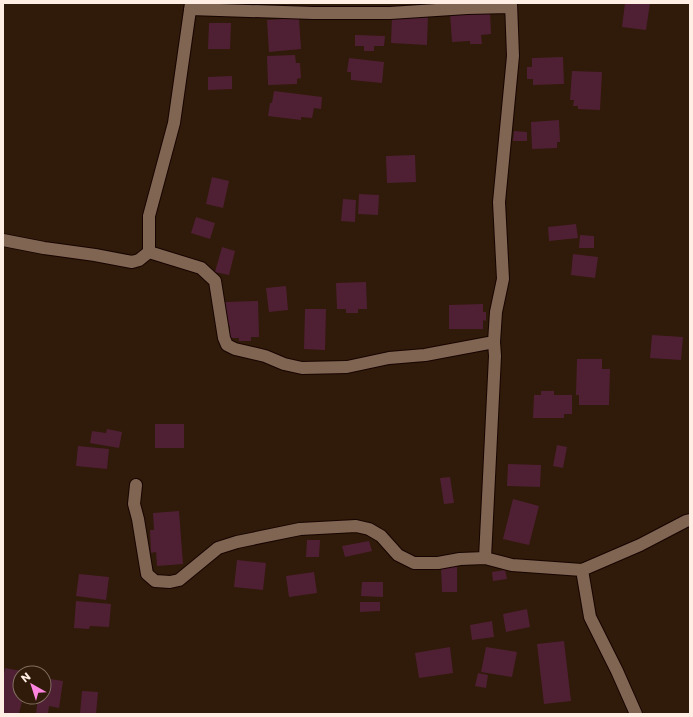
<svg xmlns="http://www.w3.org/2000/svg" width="693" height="717" font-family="Poppins,sans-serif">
<rect width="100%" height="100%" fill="#301a09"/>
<path fill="#4f2034" d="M625 3H650L646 30 622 27Z
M490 11 491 34 481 35 482 44H470V41L452 42 450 14Z
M428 14 427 45 391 43 392 16Z
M299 18 301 49 269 52 267 20Z
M209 23H231L230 49H208Z
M355 35 385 36 384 46H374V51H364V46H355Z
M295 55 296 63H300L301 78 297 79V84L268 85 267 56Z
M563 57 564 84 533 85V79H527V67H532V58Z
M349 58 384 62 382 83 351 80V72H347Z
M572 71 602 72 600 110 578 109V106H573L574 100H570Z
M232 76V89L208 90V77Z
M274 91 322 97 321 109 314 108 312 118 301 117V120L268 116 270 103H272Z
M559 120 560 142H557V148L532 149 531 122Z
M514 131 527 132V141H513Z
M415 155 416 182 387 183 386 156Z
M212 177 229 181 223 208 206 204Z
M359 194 379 195 378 215 358 214Z
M343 199 356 200 355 222 341 221Z
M196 217 215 223 210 239 191 233Z
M576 224 578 238 549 241 548 227Z
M580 235 594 236V248H579Z
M222 247 235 251 229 275 215 272Z
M573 254 598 257 595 278 571 275Z
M366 282 367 309H358V313H346V309H337L336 283Z
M286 286 288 310 269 312 266 288Z
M258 301 259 337H251V341H239V338H230V326H226L225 302Z
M483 304V312H486V321L483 320V329H449V305Z
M305 309H326L325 350 304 349Z
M652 335 683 337 681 360 650 358Z
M577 359H602V369H610L609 405H579V395H576Z
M541 391H554V395H572V414H564V418H533L534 395H541Z
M155 424H184V448H155Z
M107 429 122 432 119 448 90 443 92 431 106 433Z
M557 445 567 447 563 468 553 466Z
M78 446 109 449 107 469 76 466Z
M508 464 541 465 540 487 507 486Z
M450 477 454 503 444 504 440 478Z
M513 499 539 506 529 545 503 539Z
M179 511 183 564 157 566 156 552 151 553 150 530H154L153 513Z
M307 540H320L319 557H306Z
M369 541 372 551 345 557 342 546Z
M237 560 266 563 263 590 234 587Z
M441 567H457V592H442Z
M505 570 507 579 493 581 492 572Z
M314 572 317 593 289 597 286 576Z
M79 574 109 577 106 600 76 596Z
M362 582H383V597L361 596Z
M76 601 111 604 109 627 90 626 89 629 74 628Z
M360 602H380V611L360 612Z
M527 609 530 627 506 632 503 614Z
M492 621 494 637 472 640 470 625Z
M564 641 571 701 544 704 537 644Z
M450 647 453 673 419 678 415 653Z
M486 647 517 652 512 677 481 672Z
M5 668 27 672 20 673V697H23L19 714H3V679Z
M478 673 488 675 486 688 475 686Z
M44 678 63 681 59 708 49 706 48 714H36L38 697H44Z
M82 691 98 692 96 714H80Z"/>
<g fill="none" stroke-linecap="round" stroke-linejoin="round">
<defs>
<path id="street" d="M190 9 313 13H390L467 8 511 7
M3 240 44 248 95 255 132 262 139 260 149 252V216L174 123 191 3
M149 252 201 268 215 281 224 338 227 345 235 349 265 356 284 364 302 368 347 367 389 358 425 355 494 342
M136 485 134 504 138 519 145 562 147 574 155 581 170 582 179 580 218 548 237 542 300 529 356 526 369 529 381 536 398 555 414 563H438L460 559 485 558 512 565 582 570 640 545 686 521 690 520
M485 558 495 356 494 342 496 312 503 279 499 202 513 56 511 3
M582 570 590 617 617 671 636 714"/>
</defs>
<use href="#street" stroke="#170400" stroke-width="14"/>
<use href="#street" stroke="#7f6552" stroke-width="12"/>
</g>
<rect width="693" height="717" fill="none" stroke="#feeee4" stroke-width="8"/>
<g transform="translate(32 685) rotate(321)"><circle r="19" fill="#301a09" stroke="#826f61"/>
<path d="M0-3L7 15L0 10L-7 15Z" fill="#fe85df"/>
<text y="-6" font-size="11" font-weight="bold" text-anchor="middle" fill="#feeee4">N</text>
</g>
</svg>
